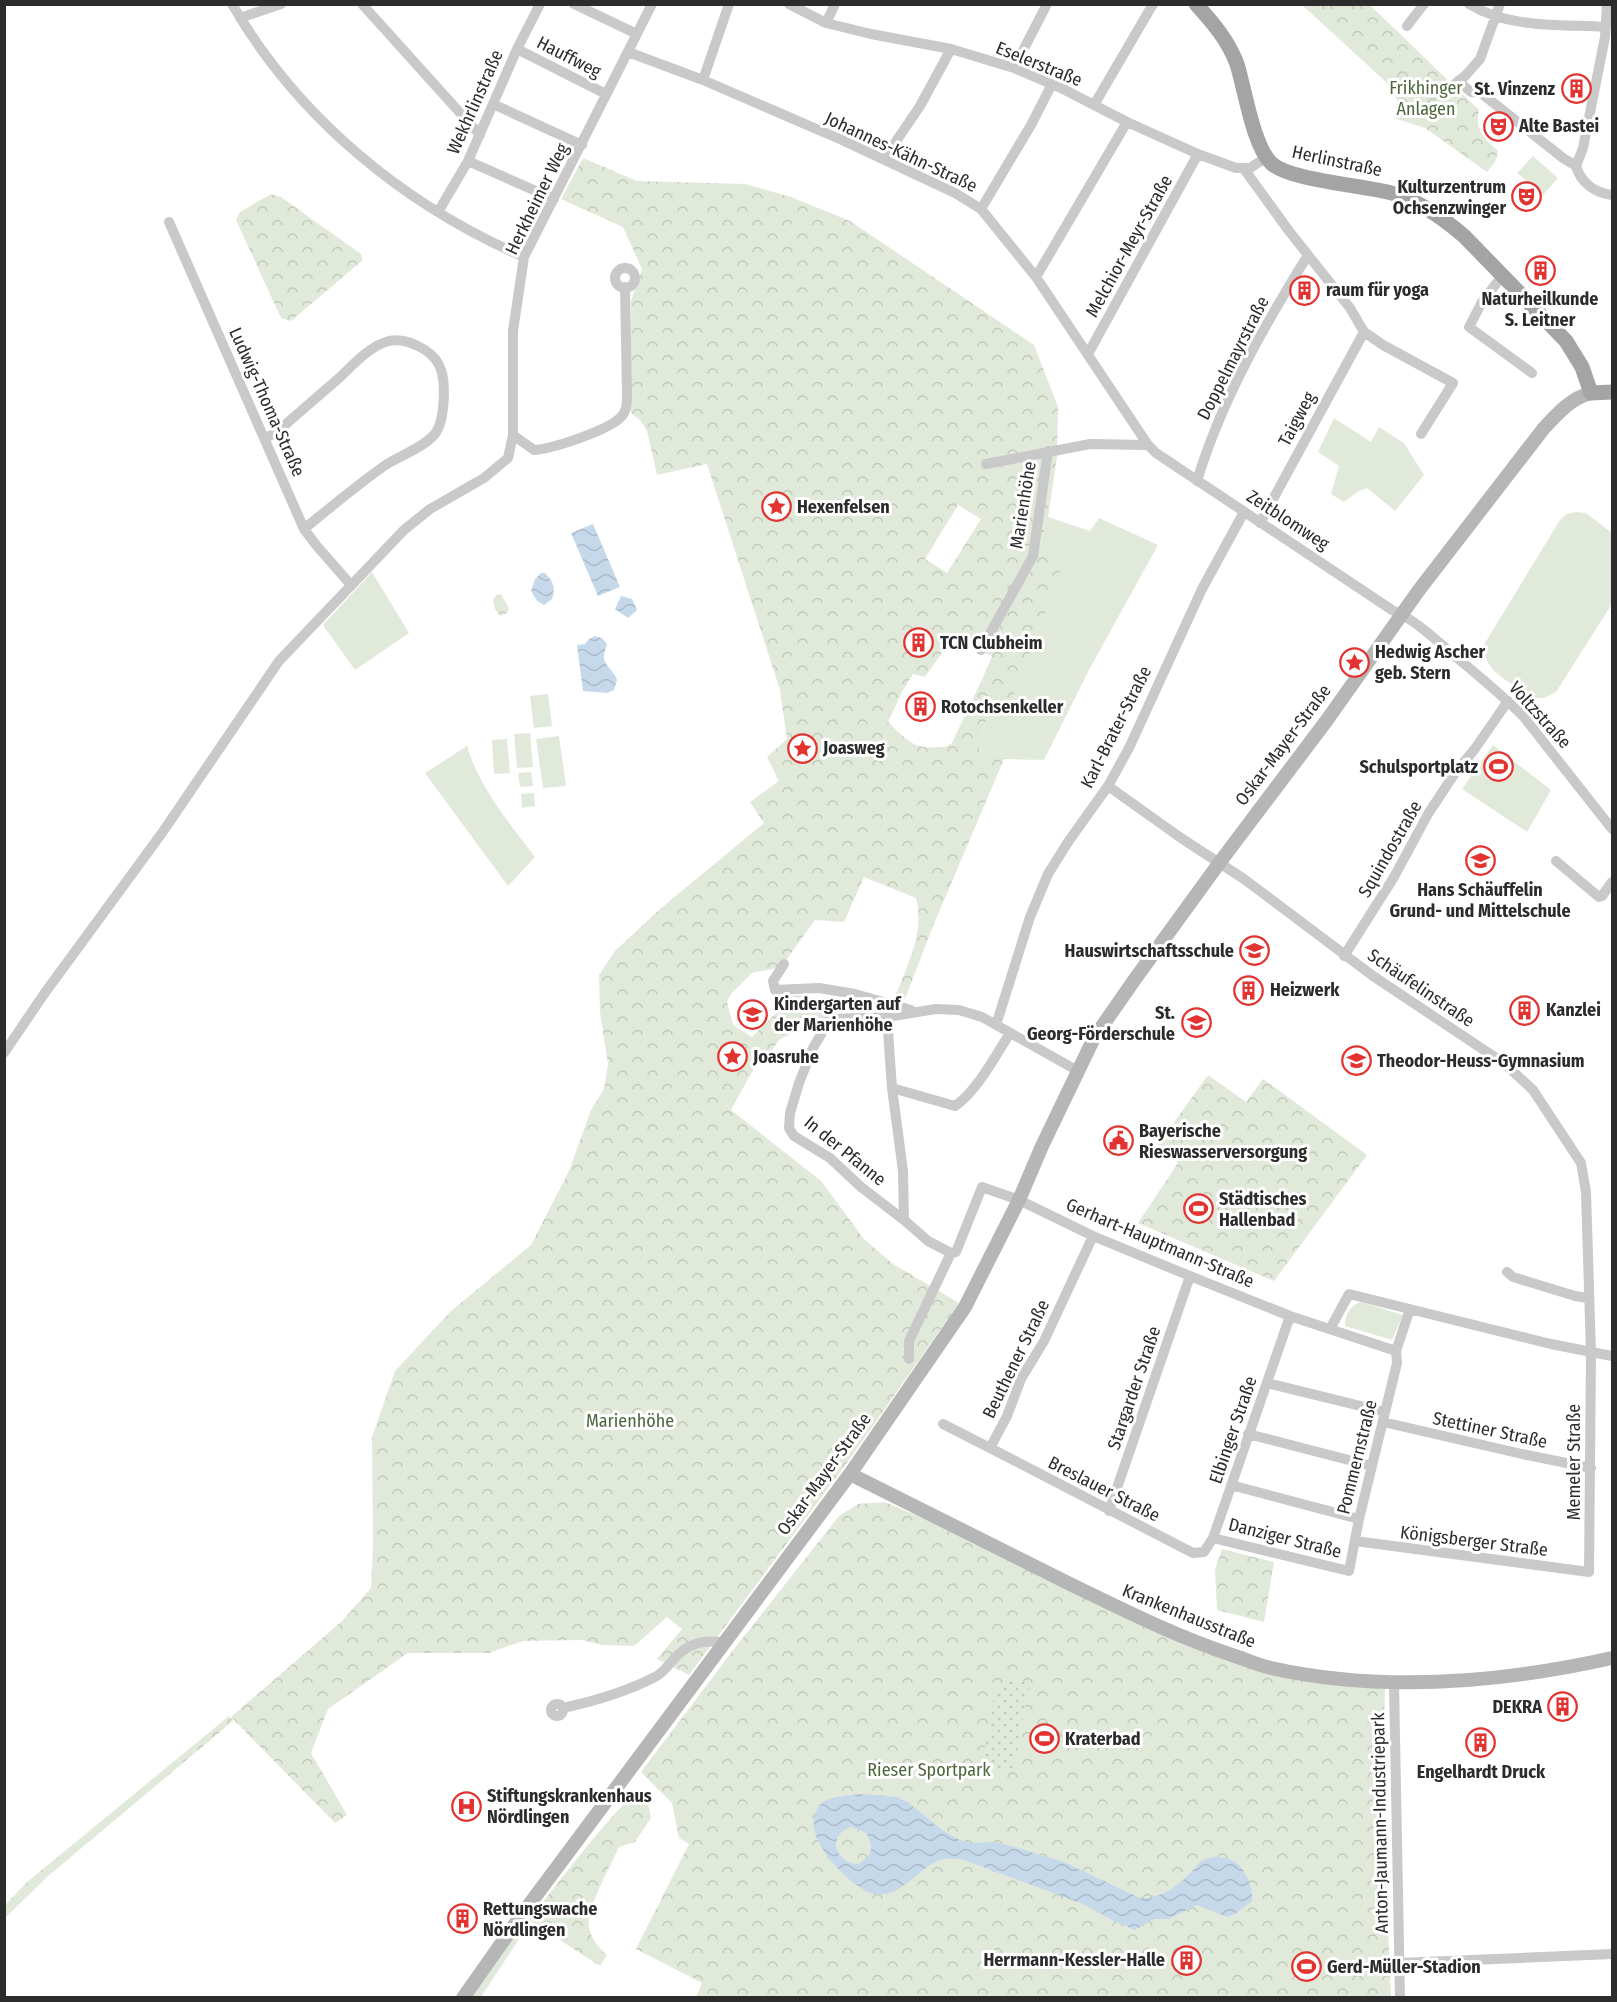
<svg xmlns="http://www.w3.org/2000/svg" width="1617" height="2002" font-family="'Fira Sans Condensed',sans-serif">
<defs>
<pattern id="forest-crowns" width="20" height="18" patternUnits="userSpaceOnUse" patternTransform="scale(1.5)"><rect width="20" height="18" fill="#e1eada"/><path d="M2 6a3 3 0 1 1 6 0M12 15a3 3 0 1 1 6 0" fill="none" stroke="#c1c9bb"/></pattern>
<pattern id="garden-dots" width="8" height="8" patternUnits="userSpaceOnUse" patternTransform="scale(1.5)"><rect width="8" height="8" fill="#e1eada"/><path d="M2 2h.1M6 6h.1" fill="none" stroke="#c1c9bb" stroke-width="1.8" stroke-linecap="round"/></pattern>
<pattern id="water-waves" width="16" height="10" patternUnits="userSpaceOnUse" patternTransform="scale(1.5)"><rect width="16" height="10" fill="#c6d9ea"/><path d="M0 5q4-4 8 0t8 0" fill="none" stroke="#aabac9"/></pattern>
</defs>
<rect width="100%" height="100%" fill="#fff"/>
<path fill="#e1eada" d="M1533 156 1558 178 1543 195 1517 173Z
M1334 418 1371 442 1379 427 1404 443 1424 475 1395 511 1367 488 1359 491 1344 502 1331 494 1339 466 1318 452Z
M1576 512 1586 513 1612 533V604L1556 692 1544 698H1535C1515 685 1479 671 1485 643L1560 520 1567 514Z
M1048 517 1090 531 1099 518 1158 545 1090 668 1044 760 979 750 993 694 1011 700 1066 555 1041 544Z
M372 572 409 633 355 670 323 625Z
M548 694 552 726 534 728 530 696Z
M530 733 533 767 517 768 514 734Z
M559 736 566 786 543 788 536 739Z
M507 739 510 773 494 774 492 740Z
M1493 745 1551 790 1527 832 1462 789Z
M467 746C479 787 509 823 535 857L508 886 425 773Z
M531 772 533 786 520 787 518 773Z
M534 793 535 806 522 808 521 794Z
M1361 1302 1403 1315 1392 1340 1345 1326C1345 1315 1350 1305 1361 1302Z
M522 1925 521 1936 481 1997 470 1998Z"/>
<path fill="url(#forest-crowns)" fill-rule="evenodd" d="M1302 5H1370L1479 110C1474 129 1485 140 1498 151L1495 162 1487 172 1425 128 1394 118 1397 99 1385 81Z
M583 158 637 181 745 184 791 197 850 221 1034 345 1058 407 1057 457 1048 517 1041 544 1067 554 1011 701 993 694 979 750 1043 760 1004 759 931 931 905 999 895 997C907 966 925 932 916 898L864 877 844 922 815 920 781 967 752 973 731 994 727 1002 733 1025 752 1037 794 995 830 999 824 1024 805 1026 779 1040 769 1054 754 1068 731 1110 821 1181 864 1239 893 1264 959 1303 849 1460 689 1675 657 1659 682 1629 667 1617 634 1646 602 1645 582 1640 523 1641 489 1653H408L328 1709 311 1753 347 1815 335 1823 231 1717 341 1622 371 1588 373 1547 372 1437 395 1371 451 1311 531 1245 569 1171 591 1110 604 1089 608 1064 600 1012 599 975 615 951 660 909 764 823 750 802 779 781 767 757 787 739 780 690 707 464 657 475 647 431 640 420 631 413V301L642 269 623 227 561 199ZM958 505 981 519 947 573 925 559ZM953 637 992 656C980 686 965 714 952 743 947 747 944 747 938 747 913 750 905 738 888 722L902 692 913 674 925 677Z
M271 194 281 197 361 254 363 260 291 321 281 318 236 220 240 212Z
M501 594 509 609 507 613 500 616 495 609 493 600 496 595Z
M1208 1075 1246 1102 1263 1079 1367 1155 1274 1281 1138 1223 1178 1163 1157 1146Z
M885 1502 1267 1666 1385 1683 1383 1803 1391 1997H696L702 1983 636 1949 689 1844 679 1838 672 1803 641 1772 734 1649 839 1516 858 1504Z
M1222 1549 1274 1562 1264 1622 1217 1610 1215 1570Z
M229 1716 233 1721 47 1877 5 1918V1905L26 1883Z
M637 1794 648 1804 651 1818 635 1842 619 1847C611 1865 586 1909 589 1927 591 1939 599 1948 607 1955L600 1966 529 1920C545 1900 621 1799 637 1794Z"/>
<path fill="url(#garden-dots)" d="M1007 1676 1030 1683 1012 1770 982 1765 994 1697Z"/>
<path fill="url(#water-waves)" fill-rule="evenodd" d="M593 524 620 587 598 596 571 533Z
M541 573H545C553 581 556 588 552 599L544 605 537 601 531 591 535 579Z
M621 596 632 599 637 610 628 618 615 609Z
M595 636 602 638 607 644C606 648 603 655 604 659 606 667 615 672 617 680L614 690 607 693 583 691 577 645 585 644 589 639Z
M864 1794 897 1797 909 1803 942 1830 958 1839 970 1843 996 1842 1025 1850 1064 1862 1140 1898C1158 1900 1177 1887 1189 1874 1194 1870 1197 1864 1202 1861 1215 1853 1235 1857 1243 1870 1249 1880 1253 1889 1252 1901L1235 1914 1227 1917 1197 1905 1169 1919H1154L1135 1930 1114 1921 1083 1904 967 1861C958 1859 950 1857 940 1860 916 1869 897 1904 868 1892 845 1881 796 1833 820 1805 829 1795 852 1795 864 1794ZM852 1827 866 1833C874 1846 873 1856 858 1864 835 1863 826 1834 852 1827Z"/>
<g fill="none" stroke-linecap="round" stroke-linejoin="round">
<path stroke="#c9c9c9" stroke-width="10" d="M232 4C298 118 404 205 524 257
M362 4 480 135
M574 4 637 34
M789 4 826 23 871 34 951 49 1014 68 1063 89 1127 122 1198 154 1236 168H1250L1267 157
M1469 4C1510 29 1560 24 1606 27
M240 18 281 4
M826 23 835 4
M1407 26 1424 4
M517 49 606 94
M628 52 703 80 842 140 955 193 981 209 1036 277 1148 445 1156 453 1392 610C1416 620 1436 640 1456 657 1479 676 1502 695 1523 716L1612 829
M1014 68 1047 4
M703 80 729 4
M1458 81 1471 92 1481 93 1563 158 1576 166C1581 183 1595 193 1612 195
M1455 84 1465 76 1480 59 1500 4
M493 104 582 145
M1094 105 1153 4
M884 159 920 106 951 49
M468 161 554 199
M1576 166 1583 148 1605 37 1607 4
M1244 169 1289 231 1350 308 1364 332 1260 523
M981 209 1031 125 1052 84
M438 212 468 161 517 49 540 4
M169 222 304 529 316 545 351 585
M615 278a10 10 0 1 1 20 0a10 10 0 1 1-20 0Z
M1502 276 1482 302 1469 327 1532 373
M1036 277 1127 122
M1364 332 1383 345 1453 383 1421 434
M1088 354 1198 154
M513 435 534 450C552 449 610 430 622 416 627 410 627 402 627 394L625 287
M265 438 276 433C296 415 317 397 338 379 352 366 369 346 389 341 406 337 432 350 439 365 447 380 445 423 434 435 422 448 402 455 387 464 358 484 331 507 304 529
M986 464 1090 444 1148 445
M1197 481C1221 401 1264 326 1308 255
M981 650 1033 556 1048 451
M1108 786 1181 838 1244 879 1373 976 1505 1064 1533 1090 1581 1163 1586 1192 1591 1353 1589 1572 1355 1541
M1556 861 1599 897 1602 896 1612 882
M1344 956 1394 877 1428 814 1455 773 1474 750 1508 701
M784 964 773 981 775 990 819 988 855 994 911 1010
M887 1017 892 1088 903 1171 904 1220
M996 1025 1030 917 1048 874 1068 842 1108 786 1129 748 1202 589 1244 512
M4 1053 44 994 162 833 279 661 404 530 430 509 484 478 508 458 513 435V331L524 257 652 4
M1078 1071 982 1017 959 1010 936 1009 887 1017 830 1019 813 1048 799 1083 790 1113 789 1128 794 1136 830 1158 861 1187 904 1220 928 1241 951 1253 956 1252 982 1187 1019 1200 1093 1236 1190 1276 1290 1316 1396 1351 1410 1309
M892 1088 955 1106C977 1091 996 1055 1010 1033
M1507 1272 1513 1277 1575 1296 1588 1298
M1330 1329 1349 1294 1551 1344 1612 1356
M909 1359V1341L951 1253
M1267 1383 1385 1412
M1383 1422 1522 1454 1591 1468
M943 1424 990 1448 1007 1416 1021 1379 1044 1341 1093 1236
M1248 1434 1372 1466
M990 1448 1193 1553 1204 1552 1213 1538 1290 1316
M1231 1485 1359 1519
M1109 1511 1190 1276
M1213 1538 1349 1571 1359 1519 1397 1363 1396 1351
M1394 1684 1400 1998
M551 1710a6 6 0 1 1 12 0a6 6 0 1 1-12 0Z
M563 1708C595 1701 626 1692 655 1677 662 1674 667 1667 672 1661 687 1643 703 1639 726 1643
M1399 1963 1612 1954"/>
<path stroke="#b6b6b6" stroke-width="14" d="M850 1474C925 1511 999 1549 1074 1586 1126 1611 1177 1637 1232 1655 1245 1659 1257 1665 1271 1668 1384 1693 1500 1683 1612 1658
M463 1998 520 1917 850 1474 965 1307 1019 1200 1042 1146 1094 1038 1135 979 1220 862 1327 720 1419 590 1544 428C1558 413 1571 398 1591 393"/>
<path stroke="#a4a4a4" stroke-width="15" d="M1196 4C1213 23 1228 40 1237 64 1245 90 1253 145 1271 163 1290 181 1365 185 1395 194 1421 202 1443 218 1464 236L1566 341 1582 367 1591 393 1612 392"/>
</g>
<defs>
<symbol id="building-ring" viewBox="-11 -11 22 22"><circle r="9.5" fill="#fff" stroke="#e23330" stroke-width="1.5"/><path d="M-4-6H4V6H1V3H-1V6H-4ZM-2.5-4.3h1.7v1.8h-1.7ZM.8-4.3h1.7v1.8H.8ZM-2.5-1h1.7V.8h-1.7ZM.8-1h1.7V.8H.8Z" fill="#e23330"/></symbol>
<symbol id="theatre-ring" viewBox="-11 -11 22 22"><circle r="9.5" fill="#fff" stroke="#e23330" stroke-width="1.5"/><path d="M-5-5.5Q0-4 5-5.5V0Q5 5 0 6Q-5 5-5 0ZM-3.3-2.5H-1v1.5H-3.3ZM1-2.5H3.3v1.5H1ZM-2.8 1Q0 5.5 2.8 1Z" fill="#e23330"/></symbol>
<symbol id="sight-ring" viewBox="-11 -11 22 22"><circle r="9.5" fill="#fff" stroke="#e23330" stroke-width="1.5"/><path d="M0-6L1.8-2.2L6-1.7L2.9 1.2L3.7 5.4L0 3.3L-3.7 5.4L-2.9 1.2L-6-1.7L-1.8-2.2Z" fill="#e23330"/></symbol>
<symbol id="stadium-ring" viewBox="-11 -11 22 22"><circle r="9.5" fill="#fff" stroke="#e23330" stroke-width="1.5"/><path d="M0-5a6.5 5 0 1 0 0 10a6.5 5 0 1 0 0-10ZM-3.5-1.8h7v3.6h-7Z" fill="#e23330"/></symbol>
<symbol id="school-ring" viewBox="-11 -11 22 22"><circle r="9.5" fill="#fff" stroke="#e23330" stroke-width="1.5"/><path d="M0-5L7-2L0 1L-7-2ZM-4 1L0 2.5L4 1V4Q0 6-4 4Z" fill="#e23330"/></symbol>
<symbol id="civic-ring" viewBox="-11 -11 22 22"><circle r="9.5" fill="#fff" stroke="#e23330" stroke-width="1.5"/><path d="M-.6-6.5H3V-4.5H.6V-3L4-1V1h2V6H-6V1h2V-1L-.6-3ZM-1.2 2.5V6h2.4V2.5Z" fill="#e23330"/></symbol>
<symbol id="hospital-ring" viewBox="-11 -11 22 22"><circle r="9.5" fill="#fff" stroke="#e23330" stroke-width="1.5"/><path d="M-5-5h3v3.5h4V-5h3V5h-3V1.5h-4V5h-3Z" fill="#e23330"/></symbol>
</defs>
<g fill-rule="evenodd">
<use href="#building-ring" x="1560" y="72" width="33" height="33"/>
<use href="#theatre-ring" x="1482" y="110" width="33" height="33"/>
<use href="#theatre-ring" x="1510" y="180" width="33" height="33"/>
<use href="#building-ring" x="1524" y="254" width="33" height="33"/>
<use href="#building-ring" x="1288" y="274" width="33" height="33"/>
<use href="#sight-ring" x="760" y="490" width="33" height="33"/>
<use href="#building-ring" x="902" y="626" width="33" height="33"/>
<use href="#sight-ring" x="1338" y="646" width="33" height="33"/>
<use href="#building-ring" x="904" y="690" width="33" height="33"/>
<use href="#sight-ring" x="786" y="732" width="33" height="33"/>
<use href="#stadium-ring" x="1482" y="750" width="33" height="33"/>
<use href="#school-ring" x="1464" y="844" width="33" height="33"/>
<use href="#school-ring" x="1238" y="934" width="33" height="33"/>
<use href="#building-ring" x="1232" y="974" width="33" height="33"/>
<use href="#building-ring" x="1508" y="994" width="33" height="33"/>
<use href="#school-ring" x="736" y="998" width="33" height="33"/>
<use href="#school-ring" x="1180" y="1006" width="33" height="33"/>
<use href="#sight-ring" x="716" y="1040" width="33" height="33"/>
<use href="#school-ring" x="1340" y="1044" width="33" height="33"/>
<use href="#civic-ring" x="1102" y="1124" width="33" height="33"/>
<use href="#stadium-ring" x="1182" y="1192" width="33" height="33"/>
<use href="#building-ring" x="1546" y="1690" width="33" height="33"/>
<use href="#stadium-ring" x="1028" y="1722" width="33" height="33"/>
<use href="#building-ring" x="1464" y="1726" width="33" height="33"/>
<use href="#hospital-ring" x="450" y="1790" width="33" height="33"/>
<use href="#building-ring" x="446" y="1902" width="33" height="33"/>
<use href="#building-ring" x="1170" y="1944" width="33" height="33"/>
<use href="#stadium-ring" x="1290" y="1950" width="33" height="33"/>
</g>
<g text-anchor="middle" stroke-width="6" stroke-linejoin="round" paint-order="stroke">
<g font-size="18" fill="#2c2c2c" stroke="#fff">
<text transform="translate(569 57) rotate(27)" y="6">Hauffweg</text>
<text transform="translate(1039 64) rotate(22)" y="6">Eselerstraße</text>
<text transform="translate(475 102) rotate(-66)" y="6">Wekhrlinstraße</text>
<text transform="translate(901 152) rotate(25)" y="6">Johannes-Kähn-Straße</text>
<text transform="translate(1337 161) rotate(12)" y="6">Herlinstraße</text>
<text transform="translate(537 199) rotate(-64)" y="6">Herkheimer Weg</text>
<text transform="translate(1129 246) rotate(-61)" y="6">Melchior-Meyr-Straße</text>
<text transform="translate(1233 358) rotate(-63)" y="6">Doppelmayrstraße</text>
<text transform="translate(267 402) rotate(66)" y="6">Ludwig-Thoma-Straße</text>
<text transform="translate(1297 419) rotate(-62)" y="6">Taigweg</text>
<text transform="translate(1023 505) rotate(-81)" y="6">Marienhöhe</text>
<text transform="translate(1288 520) rotate(33)" y="6">Zeitblomweg</text>
<text transform="translate(1540 715) rotate(48)" y="6">Voltzstraße</text>
<text transform="translate(1116 727) rotate(-63)" y="6">Karl-Brater-Straße</text>
<text transform="translate(1283 745) rotate(-53)" y="6">Oskar-Mayer-Straße</text>
<text transform="translate(1390 849) rotate(-60)" y="6">Squindostraße</text>
<text transform="translate(1421 988) rotate(34)" y="6">Schäufelinstraße</text>
<text transform="translate(845 1151) rotate(39)" y="6">In der Pfanne</text>
<text transform="translate(1160 1243) rotate(23)" y="6">Gerhart-Hauptmann-Straße</text>
<text transform="translate(1016 1359) rotate(-64)" y="6">Beuthener Straße</text>
<text transform="translate(1134 1388) rotate(-71)" y="6">Stargarder Straße</text>
<text transform="translate(1233 1430) rotate(-71)" y="6">Elbinger Straße</text>
<text transform="translate(1490 1430) rotate(12)" y="6">Stettiner Straße</text>
<text transform="translate(1357 1457) rotate(-76)" y="6">Pommernstraße</text>
<text transform="translate(1574 1462) rotate(-90)" y="6">Memeler Straße</text>
<text transform="translate(824 1474) rotate(-54)" y="6">Oskar-Mayer-Straße</text>
<text transform="translate(1104 1489) rotate(27)" y="6">Breslauer Straße</text>
<text transform="translate(1285 1538) rotate(14)" y="6">Danziger Straße</text>
<text transform="translate(1474 1541) rotate(7)" y="6">Königsberger Straße</text>
<text transform="translate(1189 1616) rotate(22)" y="6">Krankenhausstraße</text>
<text transform="translate(1380 1823) rotate(-91)" y="6">Anton-Jaumann-Industriepark</text>
</g>
<g font-size="18" fill="#4c673b" stroke="#fff">
<text x="1426" y="94">Frikhinger<tspan x="1426" dy="21">Anlagen</tspan></text>
<text x="630" y="1427">Marienhöhe</text>
<text x="929" y="1776">Rieser Sportpark</text>
</g>
<g font-size="18" font-weight="bold" fill="#2c2c2c" stroke="#fff" text-anchor="start">
<text x="1555" y="95" text-anchor="end">St. Vinzenz</text>
<text x="1519" y="132">Alte Bastei</text>
<text x="1506" y="193" text-anchor="end">Kulturzentrum<tspan x="1506" dy="21">Ochsenzwinger</tspan></text>
<text x="1326" y="296">raum für yoga</text>
<text x="1540" y="305" text-anchor="middle">Naturheilkunde<tspan x="1540" dy="21">S. Leitner</tspan></text>
<text x="797" y="513">Hexenfelsen</text>
<text x="940" y="649">TCN Clubheim</text>
<text x="1375" y="658">Hedwig Ascher<tspan x="1375" dy="21">geb. Stern</tspan></text>
<text x="941" y="713">Rotochsenkeller</text>
<text x="823" y="754">Joasweg</text>
<text x="1478" y="773" text-anchor="end">Schulsportplatz</text>
<text x="1480" y="896" text-anchor="middle">Hans Schäuffelin<tspan x="1480" dy="21">Grund- und Mittelschule</tspan></text>
<text x="1234" y="957" text-anchor="end">Hauswirtschaftsschule</text>
<text x="1270" y="996">Heizwerk</text>
<text x="774" y="1010">Kindergarten auf<tspan x="774" dy="21">der Marienhöhe</tspan></text>
<text x="1546" y="1016">Kanzlei</text>
<text x="1175" y="1019" text-anchor="end">St.<tspan x="1175" dy="21">Georg-Förderschule</tspan></text>
<text x="753" y="1063">Joasruhe</text>
<text x="1377" y="1067">Theodor-Heuss-Gymnasium</text>
<text x="1139" y="1137">Bayerische<tspan x="1139" dy="21">Rieswasserversorgung</tspan></text>
<text x="1219" y="1205">Städtisches<tspan x="1219" dy="21">Hallenbad</tspan></text>
<text x="1542" y="1713" text-anchor="end">DEKRA</text>
<text x="1065" y="1745">Kraterbad</text>
<text x="1481" y="1778" text-anchor="middle">Engelhardt Druck</text>
<text x="487" y="1802">Stiftungskrankenhaus<tspan x="487" dy="21">Nördlingen</tspan></text>
<text x="483" y="1915">Rettungswache<tspan x="483" dy="21">Nördlingen</tspan></text>
<text x="1165" y="1966" text-anchor="end">Herrmann-Kessler-Halle</text>
<text x="1327" y="1973">Gerd-Müller-Stadion</text>
</g>
</g>
<rect width="1617" height="2002" fill="none" stroke="#2c2c2c" stroke-width="12"/>
</svg>
